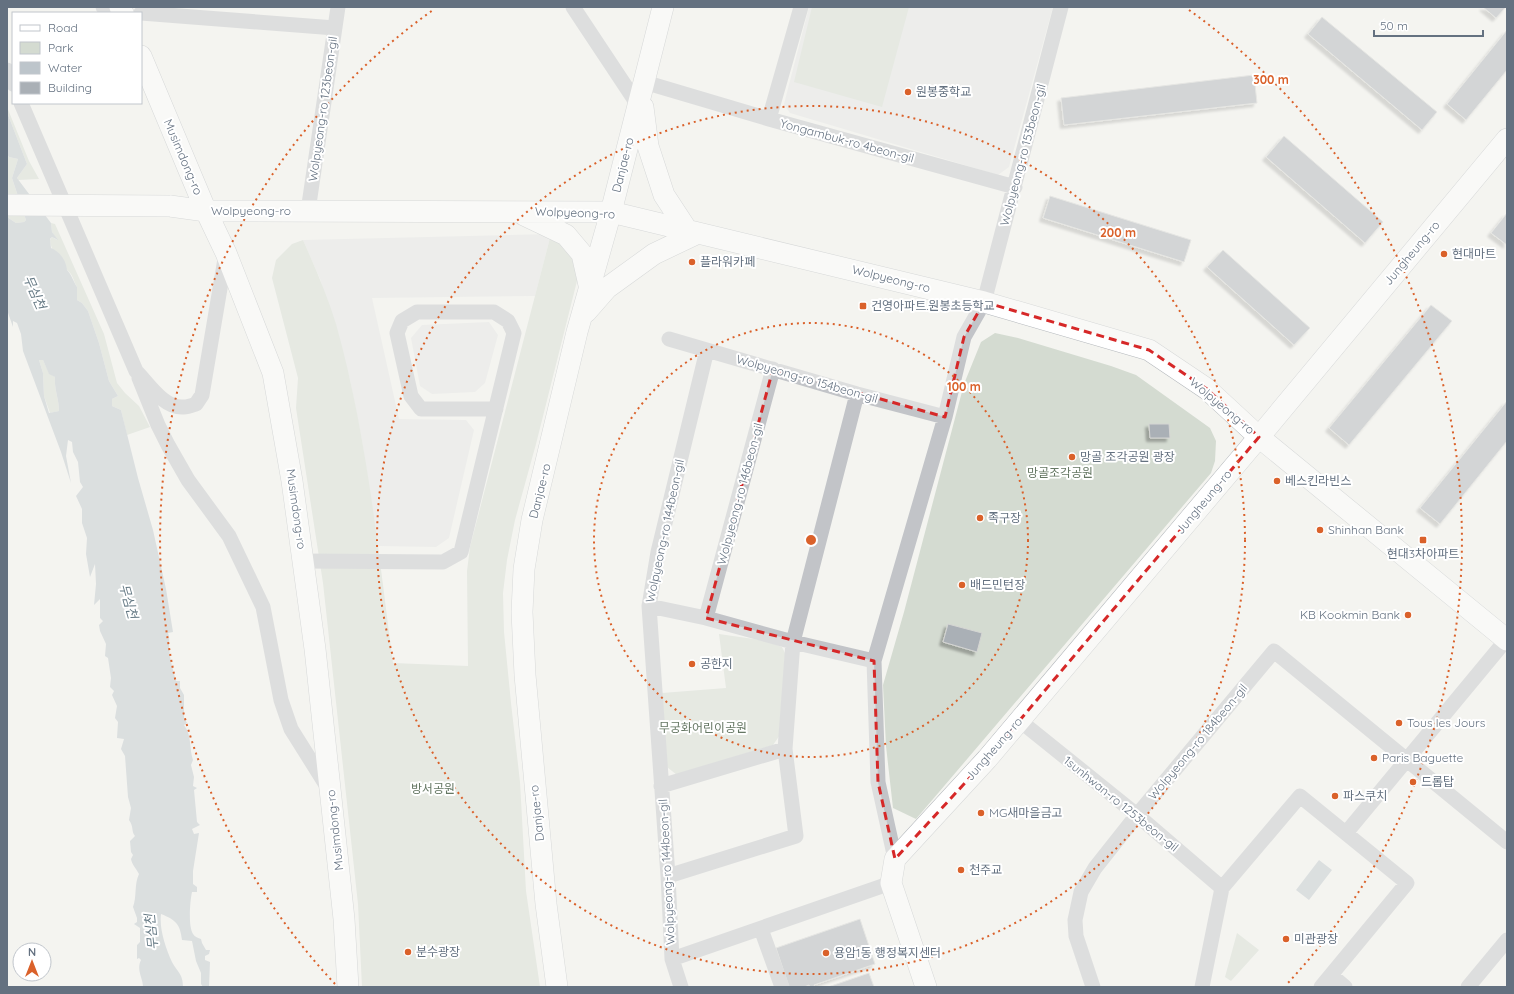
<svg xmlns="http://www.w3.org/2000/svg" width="1514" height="994" font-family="Quicksand,'Noto Sans KR',sans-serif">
<defs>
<filter id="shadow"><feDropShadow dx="-3.5" dy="3.5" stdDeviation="1" flood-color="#0004"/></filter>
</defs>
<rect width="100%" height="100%" fill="#f4f4f0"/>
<path fill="#e4e5e4" d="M809 7H1053L1009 167 998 175 790 113 784 104Z
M551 234 535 296 372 298 399 419 466 420 474 430 449 538 436 547 378 546 362 441 350 380 320 279 303 240Z
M489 322 498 335 485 383 475 392 432 394 420 386 411 338 422 325Z"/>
<path fill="#d4dbd1" d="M812 7H909L882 107 794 82Z
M7 107 29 161 39 179 18 180 17 178 27 164 7 112Z
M7 154 9 157 18 159 12 178 26 220 24 222 16 223 7 217Z
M51 223 55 224 104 334 117 383 125 393 139 406 150 427 127 435 121 410 112 406V399L118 396 109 381 99 343 88 311 82 303 77 300V287C74 282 73 276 70 273 61 263 51 253 50 240L52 237 57 240 52 232Z
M551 234 581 265 536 444 515 520 507 560 503 593 504 632 511 703 520 782 526 891 540 987H362L358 904 323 583 296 408 298 378 272 278 276 260 292 244 303 240C315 267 327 295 336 324 367 434 378 550 393 663L468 666 467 571 470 547Z
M995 333 1018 338 1111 366 1136 375 1210 428 1216 441 1215 461 1211 473 916 819 893 808 886 746 883 685 904 612 964 384 981 342Z
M39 360H43L49 373 55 377C54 389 59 399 59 411L50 413 44 396 43 373Z
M719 634 767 641 782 647 786 655 780 735 773 745 677 775 667 767 662 693 726 688Z
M1237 933 1259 950 1231 981 1225 977Z"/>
<path fill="#bdc5cb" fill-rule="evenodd" d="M7 112 27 164 17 178 51 223 52 232 58 240 52 237 50 239 51 248C60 252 66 260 67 270 72 275 73 281 77 287V300L82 303 88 311 99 343 109 381 118 396 112 399V406L121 410 138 478 153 530 166 589 173 632 168 633C170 638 169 642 169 648 170 660 173 670 176 681H180V688L184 695V718L187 723 184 725C192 735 189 748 193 760L191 765 194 777 193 786 197 788 194 790 197 822 200 825 192 829 194 834 199 833 193 871V884L197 887V892H192C190 901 188 926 193 934 195 937 198 938 201 939L202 943 206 950H210L209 954 205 956V960L210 962 209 987H203L201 984V973L196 961 192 941 182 940C180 924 176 920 161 914 159 929 166 949 172 962 178 973 183 974 183 987H143C143 978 136 970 141 960L139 958 137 959V945L140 942V928L134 924 137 922V918L133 907C137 897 134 884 139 874 136 868 132 865 131 859L133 855 131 852 130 841 135 836C131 831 134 827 129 820L131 808 128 797 125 756 121 749 124 739 117 738 118 722 115 718 117 706 112 695 114 691 110 687 111 678 108 658 105 656 106 644 100 631 99 625 103 621 100 618V599L94 605 96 584 95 564 90 577 86 554 87 538 82 523V509L76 496 83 487 80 482 78 462 73 452 72 442 68 440 66 456 71 483 61 452 23 351 21 334 17 323 13 321V327L7 310V217L16 223 24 222 26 220 12 178 18 159 9 157 7 154ZM39 360H43L49 374 55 377C54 389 59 399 59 411L49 413 44 396 43 373Z
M1319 860 1332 870 1309 900 1296 890Z"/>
<path fill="#aab0b6" stroke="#d5d5d3" filter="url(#shadow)" d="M1483 7H1506L1496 18Z
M1322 17 1437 112 1422 130 1308 34Z
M1507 30V70L1466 120 1447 104Z
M1254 75 1257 103 1064 125 1061 98Z
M1284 136 1383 222 1365 243 1266 157Z
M1050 196 1191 240 1184 262 1043 218Z
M1507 213V245L1491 233Z
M1223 250 1310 328 1294 345 1207 267Z
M1431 305 1452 321 1349 445 1329 428Z
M1507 401V441L1440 524 1420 508Z
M1149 424H1169L1170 438H1150Z
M948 624 982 633 977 652 943 642Z
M860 919 875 964 814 985 815 987H810L809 985 804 987H789L776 948Z
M869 973 874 987H828Z"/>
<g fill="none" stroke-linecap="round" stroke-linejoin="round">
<defs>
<path id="secondary" d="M120 7 123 13
M141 56 206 211 226 253 273 373 292 481 315 649 344 919 348 987
M643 107 648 146 664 195 687 230
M170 206 206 211 611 212 984 302 1149 350 1207 389 1259 437 1507 640
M524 215 566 235 582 254 589 285
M586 312 607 288 654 254 698 233
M557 987 546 904 525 675 522 612 524 569 532 520 577 332 611 212 663 7
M926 987 891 883 895 859 987 759 1259 437 1507 139"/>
</defs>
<use href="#secondary" stroke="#b4b8bc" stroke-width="22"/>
<path stroke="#c2c4c8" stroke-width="15" d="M103 7 111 13
M573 7 638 105
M141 13 335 28
M7 70 13 84
M644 82 769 119 1015 187
M21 103 136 371C148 383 164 409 184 407 188 407 193 405 196 404L202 395 226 253
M769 119 801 7
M308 211 338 7
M669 339 857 394 945 417
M139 378 158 425 168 445 188 480 229 536 263 607 281 700 291 729 328 788
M303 561 443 562 461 552 514 333 508 321 494 312H417L402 321 397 333 411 396 421 409H496
M649 606 706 618 793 642 874 661
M706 618 773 369
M1019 720 1137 815 1222 888
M661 786 785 749
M1346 833 1506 640
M895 859 878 782 874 661 945 417 964 337 984 302 1061 7
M668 876 796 836 785 749 793 642 857 394
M761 929 782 987
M672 959 891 883
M1331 975 1345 987
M681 987 672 959 668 876 649 606 658 552 707 350
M1093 987 1076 936 1075 920 1081 892 1095 868 1137 815 1274 651 1507 842
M1202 987 1222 888 1300 796 1407 883 1321 987
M1468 987 1507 940"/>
<use href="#secondary" stroke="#fff" stroke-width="21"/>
<defs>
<path id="secondary-bridge" d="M7 205 170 206"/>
</defs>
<use href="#secondary-bridge" stroke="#b4b8bc" stroke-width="22" stroke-linecap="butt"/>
<use href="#secondary-bridge" stroke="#fff" stroke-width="21"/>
</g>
<path d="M0 0H1514V994H0ZM984 302 1149 350 1207 389 1259 437 987 759 895 859 878 782 874 661 706 618 773 369 945 417 964 337Z" fill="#f4f4f0" fill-opacity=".55" fill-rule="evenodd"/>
<path fill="none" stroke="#d62828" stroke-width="3" stroke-dasharray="8 5" stroke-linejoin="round" d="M984 302 1149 350 1207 389 1259 437 987 759 895 859 878 782 874 661 706 618 773 369 945 417 964 337Z"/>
<g fill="none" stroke="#da612a" stroke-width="2" stroke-dasharray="2 4">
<circle cx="811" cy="540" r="217"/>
<circle cx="811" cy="540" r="434"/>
<path d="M335 984A651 651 0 0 1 433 10M1189 10A651 651 0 0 1 1287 984"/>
</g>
<g fill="#da612a" stroke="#fff" stroke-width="1.5">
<circle cx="908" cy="92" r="4"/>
<circle cx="1444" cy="254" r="4"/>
<circle cx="692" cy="262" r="4"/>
<rect x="859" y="302" width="8" height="8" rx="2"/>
<circle cx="1072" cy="457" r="4"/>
<circle cx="1277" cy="481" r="4"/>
<circle cx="980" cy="518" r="4"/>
<circle cx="1320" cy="530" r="4"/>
<rect x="1419" y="536" width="8" height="8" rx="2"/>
<circle cx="962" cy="585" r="4"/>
<circle cx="1408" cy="615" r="4"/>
<circle cx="692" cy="664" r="4"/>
<circle cx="1399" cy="723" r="4"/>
<circle cx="1374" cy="758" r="4"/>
<circle cx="1413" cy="782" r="4"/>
<circle cx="1335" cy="796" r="4"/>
<circle cx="981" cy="813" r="4"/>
<circle cx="961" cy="870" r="4"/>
<circle cx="1286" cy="939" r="4"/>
<circle cx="408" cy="952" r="4"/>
<circle cx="826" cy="953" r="4"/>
</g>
<g text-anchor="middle" stroke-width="4" stroke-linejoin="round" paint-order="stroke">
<g font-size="12" fill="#647180" stroke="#fff" text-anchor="start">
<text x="916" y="96">원봉중학교</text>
<text x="1452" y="258">현대마트</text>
<text x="700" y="266">플라워카페</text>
<text x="871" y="310">건영아파트.원봉초등학교</text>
<text x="1080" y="461">망골 조각공원 광장</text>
<text x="1285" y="485">베스킨라빈스</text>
<text x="988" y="522">족구장</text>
<text x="1328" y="534">Shinhan Bank</text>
<text x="1423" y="558" text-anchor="middle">현대3차아파트</text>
<text x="970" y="589">배드민턴장</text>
<text x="1400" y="619" text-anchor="end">KB Kookmin Bank</text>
<text x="700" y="668">공한지</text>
<text x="1407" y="727">Tous les Jours</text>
<text x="1382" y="762">Paris Baguette</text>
<text x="1421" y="786">드롭탑</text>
<text x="1343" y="800">파스쿠치</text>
<text x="989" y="817">MG새마을금고</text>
<text x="969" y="874">천주교</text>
<text x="1294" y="943">미관광장</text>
<text x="416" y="956">분수광장</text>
<text x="834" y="957">용암1동 행정복지센터</text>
</g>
<g font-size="12" fill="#647180" stroke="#fff">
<text transform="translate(323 109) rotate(-82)" y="4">Wolpyeong-ro 123beon-gil</text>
<text transform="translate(847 141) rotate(15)" y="4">Yongambuk-ro 4beon-gil</text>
<text transform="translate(1023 155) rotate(-75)" y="4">Wolpyeong-ro 153beon-gil</text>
<text transform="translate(183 157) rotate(67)" y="4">Musimdong-ro</text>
<text transform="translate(623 165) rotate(-76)" y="4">Danjae-ro</text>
<text x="251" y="215">Wolpyeong-ro</text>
<text transform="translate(575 213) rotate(2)" y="4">Wolpyeong-ro</text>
<text transform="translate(1412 253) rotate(-50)" y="4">Jungheung-ro</text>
<text transform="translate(891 279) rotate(14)" y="4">Wolpyeong-ro</text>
<text transform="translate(807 379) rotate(16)" y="4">Wolpyeong-ro 154beon-gil</text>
<text transform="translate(1222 406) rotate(40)" y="4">Wolpyeong-ro</text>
<text transform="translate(540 491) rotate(-76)" y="4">Danjae-ro</text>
<text transform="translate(740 494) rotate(-75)" y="4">Wolpyeong-ro 146beon-gil</text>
<text transform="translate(1204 502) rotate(-50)" y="4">Jungheung-ro</text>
<text transform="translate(296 509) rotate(82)" y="4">Musimdong-ro</text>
<text transform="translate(665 531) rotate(-78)" y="4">Wolpyeong-ro 144beon-gil</text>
<text transform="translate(1198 742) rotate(-50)" y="4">Wolpyeong-ro 184beon-gil</text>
<text transform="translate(994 749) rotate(-49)" y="4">Jungheung-ro</text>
<text transform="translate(1121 804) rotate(39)" y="4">1sunhwan-ro 1253beon-gil</text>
<text transform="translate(537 813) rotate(-96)" y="4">Danjae-ro</text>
<text transform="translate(335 830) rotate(-96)" y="4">Musimdong-ro</text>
<text transform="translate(667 872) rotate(-93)" y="4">Wolpyeong-ro 144beon-gil</text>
</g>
<g font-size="12" fill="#657763" stroke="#fff">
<text x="1060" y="477">망골조각공원</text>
<text x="703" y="732">무궁화어린이공원</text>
<text x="433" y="793">방서공원</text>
</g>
<g font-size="13" font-style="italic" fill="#657984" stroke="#fff">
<text transform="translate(35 292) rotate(66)" y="5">무심천</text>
<text transform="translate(129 601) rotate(74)" y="5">무심천</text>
<text transform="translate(151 932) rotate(-96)" y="5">무심천</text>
</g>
</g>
<circle cx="811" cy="540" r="6" fill="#da612a" stroke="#fff" stroke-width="2"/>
<g font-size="12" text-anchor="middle" font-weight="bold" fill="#da612a" stroke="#fff" stroke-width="4" stroke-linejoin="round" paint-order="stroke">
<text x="1271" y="84">300 m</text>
<text x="1118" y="237">200 m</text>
<text x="964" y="391">100 m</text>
</g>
<rect width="1514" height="994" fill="none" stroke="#647180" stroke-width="16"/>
<rect x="12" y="12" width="130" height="92" fill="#ffffff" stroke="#c1c6cc"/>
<rect x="20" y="25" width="20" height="6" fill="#ffffff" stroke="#c1c6cc"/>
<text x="48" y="32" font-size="12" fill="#647180">Road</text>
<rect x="20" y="42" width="20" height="12" fill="#d4dbd1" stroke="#c1c6cc"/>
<text x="48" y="52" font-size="12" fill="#647180">Park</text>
<rect x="20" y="62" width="20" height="12" fill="#bdc5cb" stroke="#c1c6cc"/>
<text x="48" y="72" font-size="12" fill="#647180">Water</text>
<rect x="20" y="82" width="20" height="12" fill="#aab0b6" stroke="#c1c6cc"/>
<text x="48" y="92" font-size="12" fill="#647180">Building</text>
<g transform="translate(32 962)"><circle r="19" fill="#ffffff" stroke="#c1c6cc"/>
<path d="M0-3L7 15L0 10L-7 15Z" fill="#da612a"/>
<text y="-6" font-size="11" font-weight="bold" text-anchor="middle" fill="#647180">N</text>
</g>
<path d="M1374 30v6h109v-6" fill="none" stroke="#647180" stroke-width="2"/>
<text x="1380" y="30" font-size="12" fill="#647180" stroke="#ffffff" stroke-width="3" paint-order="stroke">50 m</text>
</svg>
